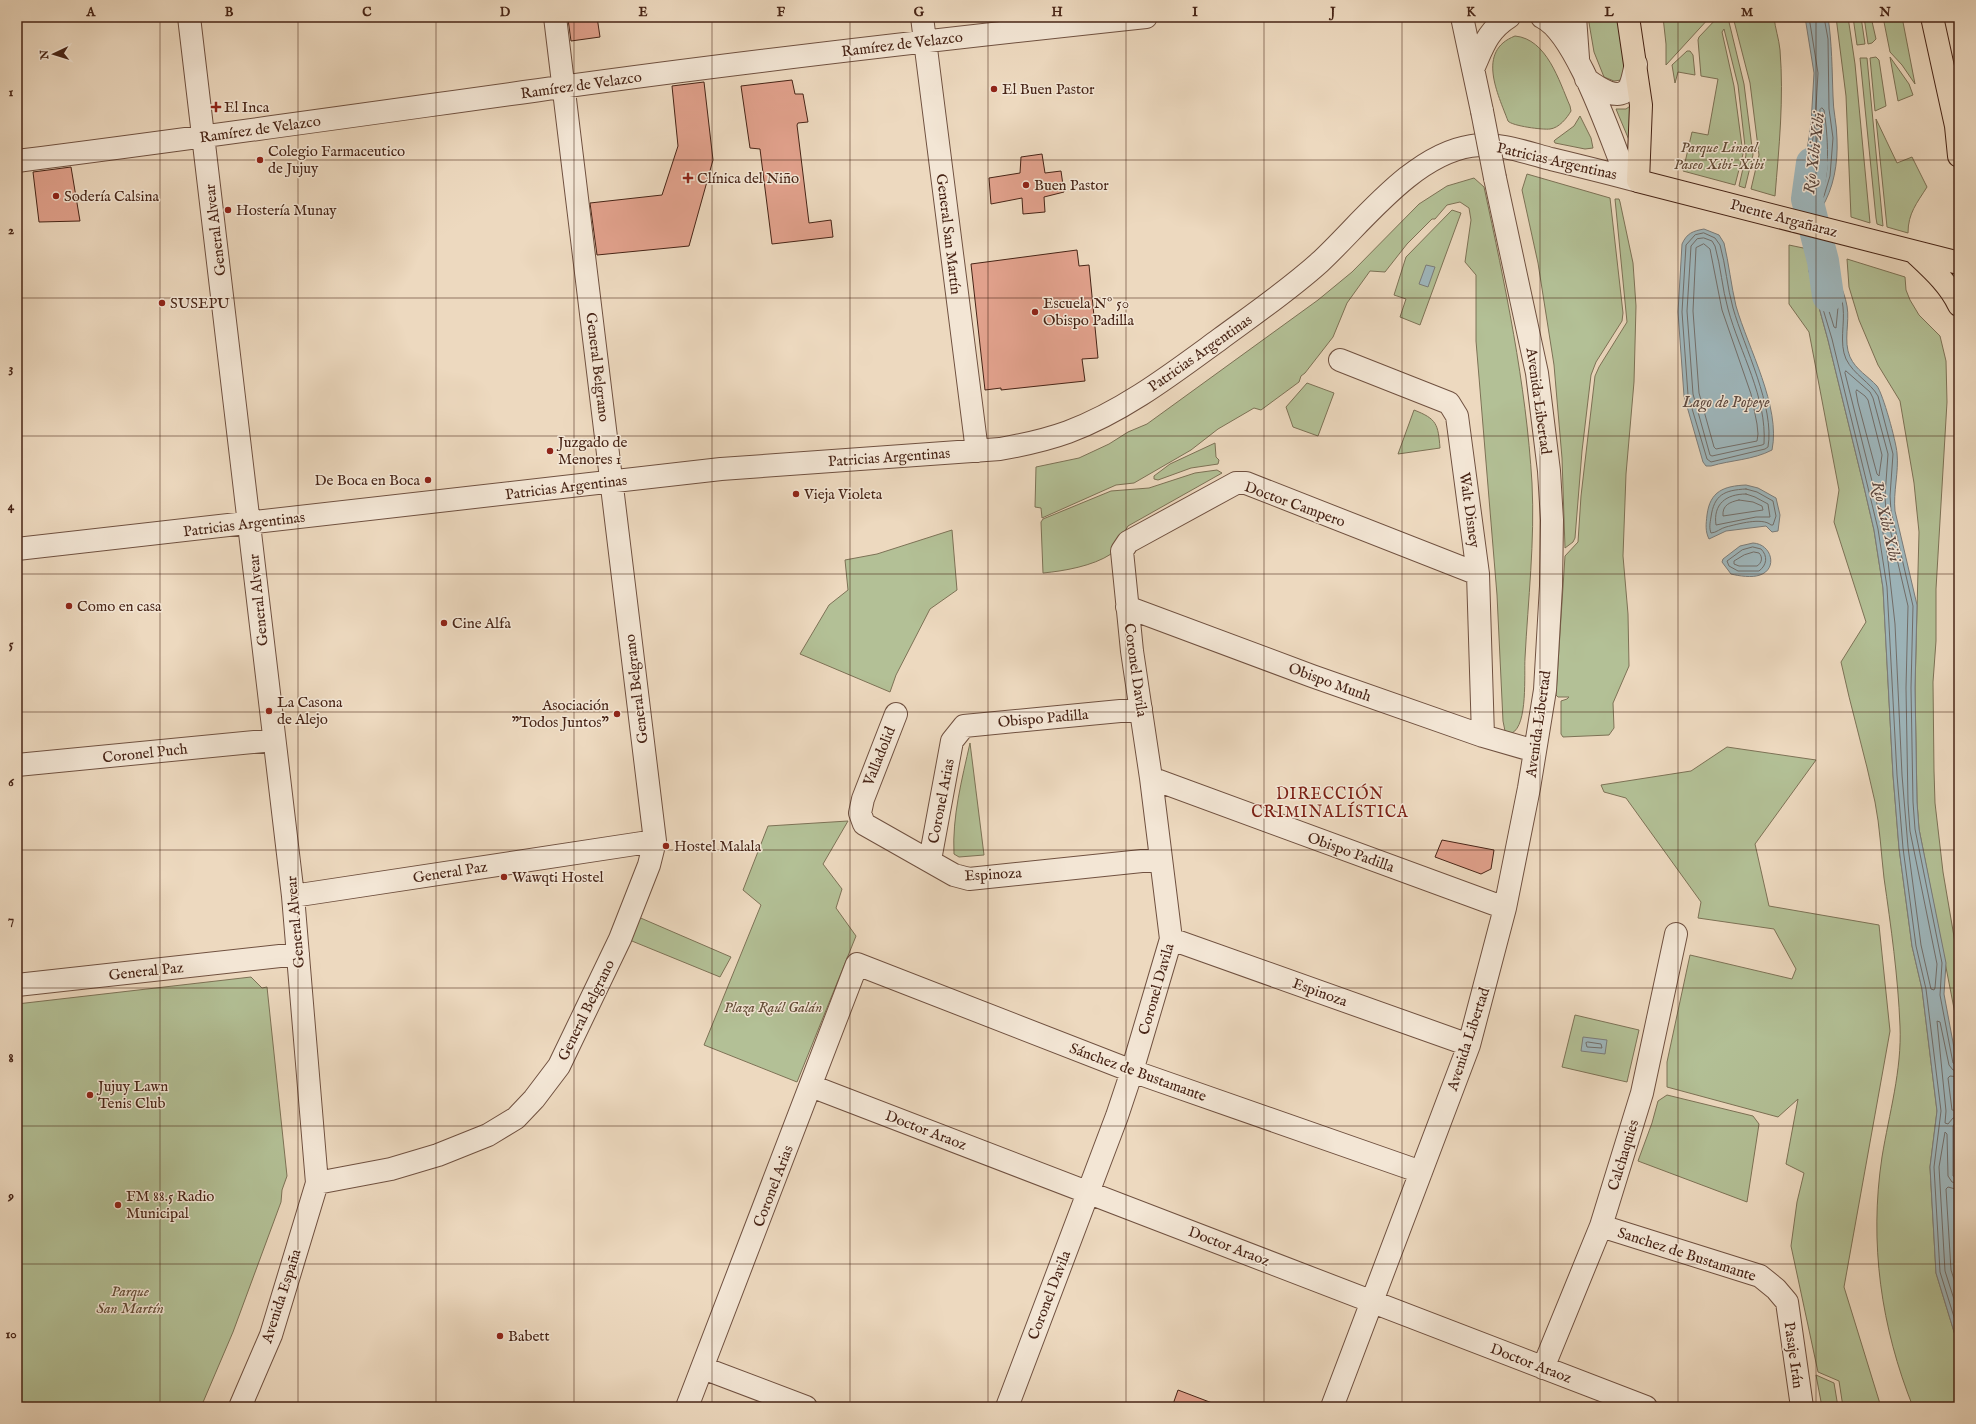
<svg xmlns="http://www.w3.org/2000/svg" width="1976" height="1424" font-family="'IM FELL English',serif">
<rect width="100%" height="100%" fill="#edd9bf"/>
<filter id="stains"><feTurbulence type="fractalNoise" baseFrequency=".005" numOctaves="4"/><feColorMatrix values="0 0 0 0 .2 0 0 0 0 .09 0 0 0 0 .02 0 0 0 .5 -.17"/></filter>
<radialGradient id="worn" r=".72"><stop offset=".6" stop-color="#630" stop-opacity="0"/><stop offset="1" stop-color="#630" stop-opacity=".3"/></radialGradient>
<path fill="#b3c096" stroke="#7d7256" d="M1588 17H1618L1626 73 1621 80 1614 81 1604 77 1594 52Z
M1663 17H1710L1666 65V44Z
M1718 17H1727L1729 22 1744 84 1753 155 1745 188 1739 186 1746 155 1738 85 1724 29 1722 32 1734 86 1743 154 1735 185 1683 171 1692 132 1708 135 1718 79 1701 76 1698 40 1699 37Z
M1733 17H1774C1775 28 1779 39 1780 50 1784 99 1779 147 1775 196L1751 189 1759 155 1750 83Z
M1836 17H1848L1855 64 1870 223 1851 217 1846 96Z
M1853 17H1861L1865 44 1857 45Z
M1864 17H1871L1876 39 1872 43 1868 44Z
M1883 17H1902L1915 84 1902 65 1890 52Z
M1515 36C1547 39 1559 81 1570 106L1571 111C1567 118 1559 128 1550 129 1543 130 1512 126 1508 121 1498 94 1476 51 1515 36Z
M1687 51H1690L1693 55 1695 75 1678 72 1675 83 1672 65Z
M1876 57 1879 60 1886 106 1875 111 1870 58Z
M1890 57 1909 84 1913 95 1898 101Z
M1860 58H1867L1883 226 1877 224 1876 218Z
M1633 104 1629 140 1616 109H1626Z
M1580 116 1591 138 1593 148 1585 149 1555 143 1554 141 1555 140 1574 126Z
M1876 119 1897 163 1912 157 1927 187C1917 203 1908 213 1908 233L1887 227Z
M1527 174 1610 198 1623 313 1622 321 1596 362 1591 375 1582 451 1575 538 1573 542 1565 548 1562 458 1554 365 1538 263 1522 190Z
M1474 178 1484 187C1505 285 1526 383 1532 483 1535 541 1528 600 1525 658 1524 674 1528 725 1512 733L1505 731 1503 721 1497 595 1476 341V275L1465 262 1471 220 1469 208 1460 202 1447 205 1435 219H1432L1407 244 1385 272 1370 271 1347 303 1333 337 1305 373 1301 376 1299 382 1261 410 1254 408 1218 429 1191 450 1134 483 1116 485 1042 518 1041 508 1035 507 1036 467 1079 458 1109 444 1128 432 1147 424 1318 300 1352 272 1419 204 1447 186Z
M1615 199H1619L1620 202 1633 263 1636 306 1634 382 1626 474 1623 556 1628 614 1629 666 1613 703 1614 728 1609 735 1563 737 1561 734V701L1567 699 1569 697H1558L1556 695 1565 556 1578 542 1581 496 1595 376 1599 367 1627 322Z
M1452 210 1461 213 1420 325 1400 317 1406 299 1394 295 1406 257Z
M1789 245 1808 249 1809 271 1828 340 1864 487 1874 530 1883 588 1893 775 1899 848 1912 946 1922 989 1937 1111 1930 1167 1936 1273 1959 1348V1407H1913C1881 1327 1869 1243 1882 1157 1889 1114 1902 1070 1900 1026 1898 976 1891 927 1884 878 1881 853 1880 827 1875 802 1865 755 1851 709 1841 662L1866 622 1834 522 1839 490 1809 332 1789 304Z
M1847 259 1905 277 1906 290 1910 300 1919 315 1940 336 1946 361 1947 402 1936 589V641L1933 682 1934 771 1935 803 1943 872 1959 966V1034L1919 829 1917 802 1915 688 1919 532 1914 483 1900 401 1878 365 1859 320 1849 287Z
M1307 383 1334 393 1318 436 1293 427 1286 407Z
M1414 410C1437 419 1438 424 1440 448L1398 454Z
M1215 443 1216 457 1219 460 1218 464 1191 468 1158 480 1154 479V476L1170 464Z
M1217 470 1222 473 1128 526 1111 554C1093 566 1064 571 1043 573L1041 522 1043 519 1111 491 1149 488 1195 473Z
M952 530 957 590 930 609 896 675 890 692 800 654 829 605 848 590 845 560 877 554Z
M970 743 984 855 959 857 954 854C952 817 962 779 970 743Z
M1727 747 1816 760 1755 844 1769 906 1879 925 1890 1031 1844 1287 1881 1407H1843L1839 1381 1818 1372 1791 1246 1797 1202 1804 1173 1786 1164 1798 1099 1778 1117 1667 1087V1062L1690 955 1792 979 1796 969 1774 929 1698 918 1701 902 1626 798 1604 792 1601 785 1691 771Z
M848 821 823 864 842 889 836 908 856 936 797 1082 704 1045 761 905 743 890 768 826Z
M636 916 731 957 720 977 627 939Z
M251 977 262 988 267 987 287 1176 282 1190 281 1202 233 1332 201 1407H17V1004Z
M1575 1015 1639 1030 1627 1082 1562 1067Z
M1667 1095 1753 1116 1759 1124 1747 1202 1638 1161 1652 1123 1658 1101Z
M1816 1375 1834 1383 1838 1407H1822Z"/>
<path fill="#9eb7bd" stroke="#7b7c7a" d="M1805 17H1828C1832 44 1832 69 1833 96 1833 111 1837 124 1837 139 1838 163 1834 188 1821 209L1791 201 1806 157 1811 124 1814 73Z
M1704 229 1719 235 1724 243C1729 264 1731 285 1736 306 1748 348 1781 407 1772 450 1753 460 1731 460 1711 466H1706L1703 462 1684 396 1678 312 1682 244C1687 233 1693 231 1704 229Z
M1808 249 1829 254C1833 272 1844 288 1847 306 1850 322 1843 341 1850 357 1856 370 1868 376 1877 386 1883 394 1896 441 1897 453 1899 472 1893 492 1895 511L1917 605 1915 688 1917 802 1919 829 1946 963 1944 994 1957 1064 1958 1111 1956 1162 1959 1208V1348L1936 1273 1930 1167 1937 1111 1922 989 1912 946 1899 848 1893 775 1883 588 1874 530 1864 487 1828 340 1809 271Z
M1426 265 1435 267 1428 287 1419 284Z
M1746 485 1758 488 1776 498 1780 515 1778 531 1772 532 1766 526 1726 531 1709 539C1705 531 1706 524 1707 515 1710 491 1724 486 1746 485Z
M1753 543C1772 544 1778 569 1760 575 1752 578 1739 576 1731 574L1722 562 1723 559 1740 546Z
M1583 1037 1607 1040 1605 1054 1581 1051Z"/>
<path fill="#edd9bf" d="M1789 199 1823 209 1820 211 1790 203Z"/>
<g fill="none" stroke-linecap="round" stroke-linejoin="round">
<path stroke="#726e6a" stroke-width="1" d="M1809 17 1818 73 1815 124 1810 158 1797 197 1818 204 1824 196 1830 176 1833 138 1829 109 1828 39 1824 17
M1822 108 1824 110C1827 129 1833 185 1816 198L1805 195 1803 193 1815 159 1820 110Z
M1704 233 1715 238 1720 245C1726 266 1727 287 1733 308 1744 347 1775 407 1768 447L1765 449 1711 462 1707 459 1688 395 1682 312 1686 245 1695 235Z
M1704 238 1712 241 1715 246C1721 267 1722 288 1728 309 1740 353 1767 397 1764 444L1762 445 1712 456 1710 455 1693 394 1687 311 1691 246 1697 239Z
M1704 244 1710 249 1722 310 1751 394 1757 424 1758 434 1757 441 1716 449 1714 447 1699 393 1693 311 1696 248Z
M1820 262 1838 307 1836 328 1834 327C1828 306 1818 285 1818 263Z
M1846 371 1870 392 1873 398 1888 454 1885 496 1886 512 1908 606 1906 688 1908 803 1910 831 1937 964 1935 988 1934 990 1931 989 1921 945 1908 847 1902 775 1895 624 1887 552 1873 485 1845 373Z
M1857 390 1865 396 1868 400 1882 455 1879 476 1877 474 1858 403 1856 392Z
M1746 489 1757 492 1773 501 1776 516 1773 525H1771C1762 517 1738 524 1726 527 1721 528 1716 533 1711 533 1709 528 1710 523 1711 517 1714 495 1724 490 1746 489Z
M1746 494 1755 497 1768 504 1770 517H1756L1716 525C1713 504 1726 494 1746 494Z
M1739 500 1753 502 1762 506 1763 510 1723 516C1722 505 1730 502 1739 500Z
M1753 547 1761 549C1768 556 1767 565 1759 571H1738L1729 566 1727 561 1742 550Z
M1754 552 1759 553C1763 557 1762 563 1757 566H1739L1734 564V561L1744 555Z
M1588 1042 1601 1044 1602 1048 1587 1047 1586 1043Z
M1959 1066 1953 1063 1940 995 1942 963 1915 829 1913 802 1911 688 1913 606 1891 511 1890 496 1893 454 1878 396C1870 382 1854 375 1846 359 1839 343 1845 324 1843 307 1842 291 1830 275 1826 258L1814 255 1813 257 1817 289 1832 339 1878 529 1887 587 1897 775 1903 848 1916 946 1926 989 1941 1111 1934 1167 1940 1272 1959 1333
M1959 1071 1953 1070 1949 1065 1940 1022 1937 1021 1946 1111 1945 1123 1948 1124 1953 1118 1959 1117
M1959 1077 1950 1076 1948 1078 1952 1110 1959 1111
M1959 1122 1955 1123 1953 1126V1176L1959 1179
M1959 1184 1952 1182 1948 1176 1947 1134 1945 1132 1939 1167 1945 1271 1959 1315
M1959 1190 1948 1187 1946 1189 1951 1270 1959 1295"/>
<path stroke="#9eb7bd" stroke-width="32" d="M1812 163 1807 199 1823 261 1828 296"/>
</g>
<path fill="#e1a18c" stroke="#472416" d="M582 17H597L600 37 571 41 568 19Z
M792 80 795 94H803L808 122 798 123 797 125 809 223 831 220 833 237 772 244 760 149 750 148 741 86Z
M704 82 713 160 689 246 597 255 590 203 662 195 678 146 672 86Z
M1042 154 1045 173 1061 171 1064 192 1044 197 1045 212 1023 214 1022 198 991 204 989 178 1020 173 1021 157Z
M71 167 80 221 39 222 33 172Z
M1077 250 1079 266 1089 265 1098 358 1082 359 1085 381 1001 390V388L985 390 971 264Z
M1442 840 1494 850 1491 869 1481 874 1435 857Z
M1178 1390 1220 1406 1219 1407H1172Z"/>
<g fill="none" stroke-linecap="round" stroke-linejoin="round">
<defs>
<path id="minor" d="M189 17 293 896 317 1183 271 1335 240 1407
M922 17 977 451
M1462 17 1482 111
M1542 17C1577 34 1611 140 1627 178
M1575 17 1578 58
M1473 69C1483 47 1487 31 1509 17
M1586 79C1597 87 1620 104 1630 86 1633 80 1634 71 1636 64
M17 161C199 138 380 112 561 87 755 60 950 38 1146 17
M1340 360 1449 403 1457 416 1478 574 1483 736
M17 549 721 469 1000 449C1023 445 1046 440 1068 432 1124 411 1172 374 1220 339 1254 314 1289 290 1320 262 1362 223 1412 155 1471 146 1498 142 1525 152 1551 159 1580 166 1609 173 1638 181
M1127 607 1312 676 1483 736 1535 751
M896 714 863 799 860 813 864 824 954 875 969 879 1161 859
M17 765 274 740
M1151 778 1505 908
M930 860 952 741 964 726 1141 709
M293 896 655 841
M1171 939 1469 1045
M17 985 298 954
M811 1086 1646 1407
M317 1183 391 1169 438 1155 488 1135 516 1118 534 1099 559 1066 620 939 649 865 655 841 555 17
M1601 1226 1760 1276 1776 1289 1787 1302 1802 1407
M703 1368 806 1407
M1543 1368 1601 1226 1642 1093 1676 934
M687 1407 857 964 1132 1071 1421 1172
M1007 1407 1117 1116 1132 1071 1171 939 1151 778 1132 651 1122 551 1128 542 1236 483H1246L1478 574
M1332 1407 1469 1045 1505 908 1529 788 1545 690 1551 586 1552 520 1549 471 1537 373 1495 178"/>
<path id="major" d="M1628 17 1641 105 1638 181 1959 263
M1932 17 1956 126 1959 156
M1915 253C1932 269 1949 284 1959 305"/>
</defs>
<use href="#minor" stroke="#705140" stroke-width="24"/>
<use href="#major" stroke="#472416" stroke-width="24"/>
<use href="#minor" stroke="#f3e6d5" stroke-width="22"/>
<use href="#major" stroke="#edd9bf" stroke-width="22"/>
<defs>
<path id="minor-bridge" d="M1482 111 1495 178"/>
</defs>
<use href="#minor-bridge" stroke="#705140" stroke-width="24" stroke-linecap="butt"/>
<use href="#minor-bridge" stroke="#f3e6d5" stroke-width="22"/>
</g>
<path fill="none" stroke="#472416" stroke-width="1" stroke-opacity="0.55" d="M160 17V1407M298 17V1407M436 17V1407M574 17V1407M712 17V1407M850 17V1407M988 17V1407M1126 17V1407M1264 17V1407M1402 17V1407M1540 17V1407M1678 17V1407M1816 17V1407M17 160H1959M17 298H1959M17 436H1959M17 574H1959M17 712H1959M17 850H1959M17 988H1959M17 1126H1959M17 1264H1959"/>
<g fill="#8f2418" stroke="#f3e6d5" stroke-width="1.5">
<circle cx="994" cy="89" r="4"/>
<path d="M214 101h4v4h4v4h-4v4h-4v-4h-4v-4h4z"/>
<circle cx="260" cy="160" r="4"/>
<path d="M686 172h4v4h4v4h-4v4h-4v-4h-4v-4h4z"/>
<circle cx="1026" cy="185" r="4"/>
<circle cx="56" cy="196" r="4"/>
<circle cx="228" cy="210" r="4"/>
<circle cx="162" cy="303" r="4"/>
<circle cx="1035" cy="312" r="4"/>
<circle cx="550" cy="451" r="4"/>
<circle cx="428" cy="480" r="4"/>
<circle cx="796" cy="494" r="4"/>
<circle cx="69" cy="606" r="4"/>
<circle cx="444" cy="623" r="4"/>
<circle cx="269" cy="711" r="4"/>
<circle cx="617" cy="714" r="4"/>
<circle cx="666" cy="846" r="4"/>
<circle cx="504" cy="877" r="4"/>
<circle cx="90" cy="1095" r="4"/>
<circle cx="118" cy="1205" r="4"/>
<circle cx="500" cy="1336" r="4"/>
</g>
<g text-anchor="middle" stroke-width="3" stroke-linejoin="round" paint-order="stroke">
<g font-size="15" fill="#472416" stroke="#f3e6d5">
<text transform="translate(902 44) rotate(-7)" y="5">Ramírez de Velazco</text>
<text transform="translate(581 85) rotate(-8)" y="5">Ramírez de Velazco</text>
<text transform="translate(260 129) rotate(-8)" y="5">Ramírez de Velazco</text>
<text transform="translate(1557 161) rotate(13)" y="5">Patricias Argentinas</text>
<text transform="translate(1784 218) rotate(15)" y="5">Puente Argañaraz</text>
<text transform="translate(215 230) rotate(-97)" y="5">General Alvear</text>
<text transform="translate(949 234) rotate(83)" y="5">General San Martín</text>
<text transform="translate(1200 353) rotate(-35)" y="5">Patricias Argentinas</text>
<text transform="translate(598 367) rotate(83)" y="5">General Belgrano</text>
<text transform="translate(1539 401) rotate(82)" y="5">Avenida Libertad</text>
<text transform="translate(889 457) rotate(-4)" y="5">Patricias Argentinas</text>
<text transform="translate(566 487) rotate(-7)" y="5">Patricias Argentinas</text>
<text transform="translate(1295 504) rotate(20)" y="5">Doctor Campero</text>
<text transform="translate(1470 510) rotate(82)" y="5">Walt Disney</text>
<text transform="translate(244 524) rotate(-7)" y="5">Patricias Argentinas</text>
<text transform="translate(258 600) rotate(-96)" y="5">General Alvear</text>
<text transform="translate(1136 670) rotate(82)" y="5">Coronel Davila</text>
<text transform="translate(1330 682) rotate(20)" y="5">Obispo Munh</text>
<text transform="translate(636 689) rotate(-97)" y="5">General Belgrano</text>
<text transform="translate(1043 718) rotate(-5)" y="5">Obispo Padilla</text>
<text transform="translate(1538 724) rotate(-82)" y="5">Avenida Libertad</text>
<text transform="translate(145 753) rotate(-6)" y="5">Coronel Puch</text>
<text transform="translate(879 756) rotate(-68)" y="5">Valladolid</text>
<text transform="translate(941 801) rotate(-79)" y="5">Coronel Arias</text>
<text transform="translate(1351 852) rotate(20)" y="5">Obispo Padilla</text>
<text transform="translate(450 872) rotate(-9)" y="5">General Paz</text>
<text transform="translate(993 874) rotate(-3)" y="5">Espinoza</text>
<text transform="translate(295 922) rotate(-95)" y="5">General Alvear</text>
<text transform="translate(146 971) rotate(-6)" y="5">General Paz</text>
<text transform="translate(1156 989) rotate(-74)" y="5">Coronel Davila</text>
<text transform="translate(1320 992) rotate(20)" y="5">Espinoza</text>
<text transform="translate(586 1010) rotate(-64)" y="5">General Belgrano</text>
<text transform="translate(1468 1039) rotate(-72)" y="5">Avenida Libertad</text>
<text transform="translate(1138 1072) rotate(20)" y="5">Sánchez de Bustamante</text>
<text transform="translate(926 1130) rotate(21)" y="5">Doctor Araoz</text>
<text transform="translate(1623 1155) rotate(-73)" y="5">Calchaquies</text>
<text transform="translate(773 1186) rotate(-69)" y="5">Coronel Arias</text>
<text transform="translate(1229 1246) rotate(21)" y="5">Doctor Araoz</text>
<text transform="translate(1687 1254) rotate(18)" y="5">Sanchez de Bustamante</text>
<text transform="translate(1049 1295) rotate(-69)" y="5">Coronel Davila</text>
<text transform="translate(281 1296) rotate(-72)" y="5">Avenida España</text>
<text transform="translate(1794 1355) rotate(82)" y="5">Pasaje Irán</text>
<text transform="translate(1531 1363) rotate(21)" y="5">Doctor Araoz</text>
</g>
<g font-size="15" fill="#472416" stroke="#f3e6d5" text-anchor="start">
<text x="1002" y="94">El Buen Pastor</text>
<text x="224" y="112">El Inca</text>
<text x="268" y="156">Colegio Farmaceutico<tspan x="268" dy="17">de Jujuy</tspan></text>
<text x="697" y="183">Clínica del Niño</text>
<text x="1034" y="190">Buen Pastor</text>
<text x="64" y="201">Sodería Calsina</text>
<text x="236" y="215">Hostería Munay</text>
<text x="170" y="308">SUSEPU</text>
<text x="1043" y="308">Escuela Nº 50<tspan x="1043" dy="17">Obispo Padilla</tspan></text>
<text x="558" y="447">Juzgado de<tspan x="558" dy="17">Menores 1</tspan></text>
<text x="420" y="485" text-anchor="end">De Boca en Boca</text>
<text x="804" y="499">Vieja Violeta</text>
<text x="77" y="611">Como en casa</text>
<text x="452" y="628">Cine Alfa</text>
<text x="277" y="707">La Casona<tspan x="277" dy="17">de Alejo</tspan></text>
<text x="609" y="710" text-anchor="end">Asociación<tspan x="609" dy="17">"Todos Juntos"</tspan></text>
<text x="674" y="851">Hostel Malala</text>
<text x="512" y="882">Wawqti Hostel</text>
<text x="98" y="1091">Jujuy Lawn<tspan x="98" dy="17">Tenis Club</tspan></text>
<text x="126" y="1201">FM 88.5 Radio<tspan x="126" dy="17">Municipal</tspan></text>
<text x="508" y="1341">Babett</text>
</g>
<g font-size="15" font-style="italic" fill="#624b36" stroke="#f3e6d5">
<text x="1719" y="152">Parque Lineal<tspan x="1719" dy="17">Paseo Xibi-Xibi</tspan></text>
<text x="773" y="1012">Plaza Raúl Galán</text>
<text x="130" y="1296">Parque<tspan x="130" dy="17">San Martín</tspan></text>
</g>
<g font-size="16" font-style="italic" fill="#5d4940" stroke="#f3e6d5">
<text transform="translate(1813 153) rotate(-83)" y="6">Río Xibi Xibi</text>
<text x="1726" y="407">Lago de Popeye</text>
<text transform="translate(1887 521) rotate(77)" y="6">Río Xibi Xibi</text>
</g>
<g font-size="16" letter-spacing="1" fill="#7a1f14" stroke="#f3e6d5">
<text x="1330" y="799">DIRECCIÓN<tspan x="1330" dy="18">CRIMINALÍSTICA</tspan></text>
</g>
</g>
<rect width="1976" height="1424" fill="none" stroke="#edd9bf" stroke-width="44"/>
<g transform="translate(54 54) rotate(266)" stroke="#f3e6d5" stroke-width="3" paint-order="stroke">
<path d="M0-3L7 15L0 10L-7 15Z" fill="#472416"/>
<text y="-6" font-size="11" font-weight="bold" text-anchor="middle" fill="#472416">N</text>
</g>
<rect x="22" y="22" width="1932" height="1380" fill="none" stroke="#472416" stroke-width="1.5"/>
<g font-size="13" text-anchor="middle" font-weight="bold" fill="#472416">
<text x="91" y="16">A</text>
<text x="229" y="16">B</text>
<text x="367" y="16">C</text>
<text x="505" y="16">D</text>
<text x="643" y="16">E</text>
<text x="781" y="16">F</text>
<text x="919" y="16">G</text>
<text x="1057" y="16">H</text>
<text x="1195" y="16">I</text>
<text x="1333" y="16">J</text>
<text x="1471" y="16">K</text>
<text x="1609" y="16">L</text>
<text x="1747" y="16">M</text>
<text x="1885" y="16">N</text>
<text x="11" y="96">1</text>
<text x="11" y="234">2</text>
<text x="11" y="372">3</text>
<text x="11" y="510">4</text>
<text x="11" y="648">5</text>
<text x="11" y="786">6</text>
<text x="11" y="924">7</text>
<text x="11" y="1062">8</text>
<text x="11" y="1200">9</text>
<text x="11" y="1338">10</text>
</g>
<rect width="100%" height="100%" filter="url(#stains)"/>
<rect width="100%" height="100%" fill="url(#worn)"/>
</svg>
